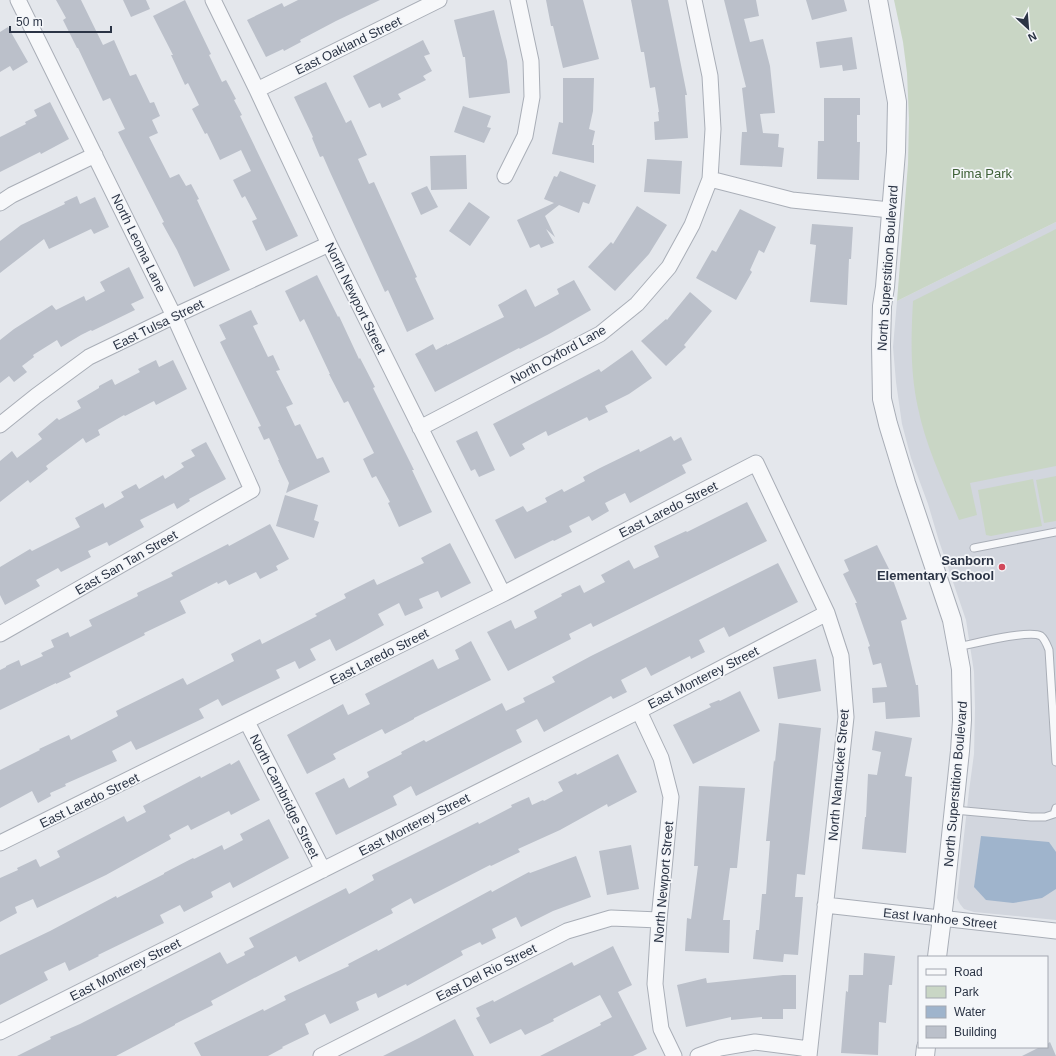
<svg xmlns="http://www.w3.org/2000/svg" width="1056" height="1056" font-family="Arial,sans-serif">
<rect width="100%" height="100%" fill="#e4e7ec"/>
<path fill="#d2d6de" d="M1056 222V920L974 912 964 909 960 904 957 898 969 791 974 754 975 708 974 672 966 620 939 541 928 504 911 458 902 424 896 382 893 347 897 301Z"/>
<path fill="#c9d6c5" d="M894 0H1056V222L897 301 908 164 909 119 907 73 903 42Z
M1056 229V466L970 483 977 515 959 520C944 484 926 447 918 408 910 372 911 337 913 301Z
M1056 476V521L1044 523 1036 480Z
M1033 479 1042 526 991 536 986 535 978 490Z"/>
<path fill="#9fb4cc" d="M981 836 1049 842 1056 852V889L1042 898 1013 903 986 900 974 887Z"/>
<path fill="#bbc0ca" d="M56 0H81L103 45 114 40 130 76 136 74 150 103 154 102 160 116 152 120 158 133 149 137 170 178 179 174 186 186 191 184 199 199 197 200 230 270 194 287 177 250 162 223 164 222 118 132 125 129 110 98 103 101 78 48H77L63 20 66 18Z
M123 0H146L150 9 131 17Z
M185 0 211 54 209 55 222 82 226 80 236 99 234 100 242 115 240 116 298 236 266 251 252 221 257 219 245 196 242 198 233 180 251 171 241 150 220 160 207 133 205 134 192 109 199 105 188 83 185 85 171 55H173L153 16Z
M298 0H380L336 21 300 40 301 42 284 51 283 49 266 57 247 20 282 3 284 7Z
M546 0H583L599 59 563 68 553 26H551Z
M631 0H668L687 95H685L688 138 655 140 654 122 659 121 658 112H659L655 87 650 88 644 52H641Z
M724 0H756L759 16 744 19 750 42 763 39 770 66 775 113 760 114 763 133 779 134 778 147 784 148 782 167 740 165 742 132H747L742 88 746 87Z
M806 0H844L847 11 812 20Z
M494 10 507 61 510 93 469 98 465 57H463L454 20Z
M8 27 28 62 13 71 10 66 0 72V32Z
M852 37 857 69 843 71 842 65 820 68 816 42Z
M423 40 430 54 424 56 432 71 423 76 426 80 398 94 401 99 382 108 380 103 369 108 353 76Z
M563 78H594L593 111 589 129 595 131 592 145H594V163L552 154 559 122 563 123Z
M326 82 346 123 351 120 367 155 358 159 369 184 374 182 417 277 415 278 434 319 407 332 388 290 385 292 330 172 323 156 320 157 312 138 313 137 294 97Z
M824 98H860V115H857V142H860L859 180 817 179 818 141H824Z
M50 102 69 139 41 154 40 152 0 172V137L26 124 25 122 37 116 34 110Z
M463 106 491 116 487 127 491 128 484 143 454 132Z
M466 155 467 189 431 190 430 156Z
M647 159 682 161 680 194 644 192Z
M560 171 596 185 589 204 583 202 579 213 559 205 545 216 555 237 546 229 554 243 541 248 539 244 530 248 517 220 554 203 544 199 554 176 557 177Z
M427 186 438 207 421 215 411 193Z
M77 196 80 204 95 197 109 227 94 234 91 229 49 249 44 239 0 273V241L21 225 65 204 64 202Z
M469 202 490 217 470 246 449 231Z
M637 206 667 225 649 254 615 291 588 267 611 242 613 244Z
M740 209 776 227 764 253 759 250 750 270 752 272 736 300 696 278 712 250 716 252Z
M812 224 853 227 851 259H849L847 305 810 302 816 245 810 244Z
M129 267 144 298 131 304 135 310 92 331 91 330 81 335 61 347 57 340 33 355 34 357 22 366 27 372 14 382 9 376 0 383V340L14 329 52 305 56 310 84 296 86 301 105 291 100 282Z
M317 275 338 317 339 316 359 359 360 358 375 387 373 388 414 470H412L432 512 399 527 388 503 390 502 376 476 372 478 363 459 374 453 348 401 344 403 329 374H330L304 319 300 322 285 291Z
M574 280 591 310 549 334 520 349 519 348 435 392 415 354 433 344 436 350 447 344V345L504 317 498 305 526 289 535 307 559 294 557 289Z
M690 292 712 311 684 345 686 347 666 366 641 341 666 319 667 320Z
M251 310 258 324 253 326 268 357 273 355 280 370 276 371 293 404 286 407 295 426 300 424 317 459 323 457 330 472 286 493 289 483 278 460H279L269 438 264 440 258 427 261 426 220 342 226 339 219 325Z
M632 350 652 378 629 394 605 406 608 412 589 421 587 417 548 436 546 431 522 444 525 449 510 457 493 424 599 369 601 372Z
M156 360 159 367 173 360 187 389 156 405 154 401 125 416 124 415 98 430 100 435 86 443 83 438 46 466 48 469 30 483 28 480 0 502V461L12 451 17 458 42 439 38 434 57 418 59 420 81 408 77 401 99 388V386L112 379 115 385 140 372 138 369Z
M477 431 495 470 479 477 475 469 471 471 456 441Z
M671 436 674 441 681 437 692 460 682 465 686 473 630 503 625 493 605 503 609 511 592 521 589 516 569 526 572 532 554 541 553 540 515 559 495 520 523 506 527 512 547 502 545 498 562 489 564 492 585 481 583 477 600 468 639 449 640 452Z
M206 442 226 479 189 499 190 501 177 509 174 503 140 520 144 527 109 546 107 542 88 551 91 557 61 572 58 568 36 580 40 586 5 605 0 595V567L30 549 32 551 80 527 75 518 103 503 105 508 124 497 121 492 136 484 139 489 163 475 165 479 184 467 181 463 195 456 191 450Z
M285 495 318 505 314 520 319 522 314 538 276 526Z
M747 502 767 541 593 627 591 623 569 634 571 639 508 671 487 632 511 620 515 629 537 618 534 611 562 596 561 594 580 585 584 593 605 582 601 575 629 560 634 569 659 557 654 546 686 531 687 532Z
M270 524 289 559 276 566 278 570 260 579 256 572 229 585 226 580 218 584 217 582 180 601 186 613 144 633 145 635 69 673 71 677 56 684V683L0 710V670L6 667V666L19 660 21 666 43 656 41 653 54 647 51 640 68 632 70 637 92 626 89 620 138 596 137 593 173 576 171 573 228 544 229 546Z
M450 543 471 583 441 598 438 591 419 599 423 608 405 616 399 603 378 614 384 625 357 640 336 651 330 639 310 649 316 660 299 669 295 661 276 670 280 678 222 706 218 699 199 709 204 718 145 746 136 750 131 741 112 751 117 761 65 784 66 786 50 793 51 796 38 803 32 791 0 808V770L40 750 39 749 69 735 71 740 118 716 116 711 183 678 187 685 234 661 231 654 260 639 262 644 317 616 315 614 346 598 344 594 374 579 377 585 424 563 421 558Z
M877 545 889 569 907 619 901 621 916 685H918L920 717 886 719 885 702 873 703 872 688 887 687 881 663 873 665 868 647 870 646 855 603H857L843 574 849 571 844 560Z
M778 563 798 602 729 637 724 627 699 640 705 652 691 659 690 656 651 676 646 667 621 680 627 692 613 699 611 696 544 732 537 719 516 730 522 742 416 796 411 786 393 796 397 805 336 835 315 793 344 778 349 788 369 777 367 772 402 754 401 752 424 740 426 742 502 703 506 711 525 702 523 698 555 682 552 677 591 656Z
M471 641 491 680 414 718V719L385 734 382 729 333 754 336 759 307 774 287 735 343 704 348 715 370 704 365 694 433 659 438 669 459 659 455 650Z
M816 659 821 691 778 699 773 667Z
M740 691 760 731 693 764 673 725 711 707 709 704 719 700 720 701Z
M779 723 821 728 805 875 797 874 795 897H803L798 955 784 954 783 962 753 959 756 930H759L762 894H766L770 841H766L774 760 775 762Z
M875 731 912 738 905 776 912 777 906 853 862 849 865 817H866L868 774 877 775 881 752 872 750Z
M618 754 637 792 608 807 607 804 560 830 518 849 520 852 491 866 490 865 414 904 411 898 391 909 393 913 299 962 296 956 241 985 211 1001 213 1005 175 1024V1025L116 1056H17L51 1039 50 1037 80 1024 220 952 227 964 245 955 244 952 254 947 249 938 346 888 349 894 374 880 372 875 478 822 479 824 512 807 511 805 529 797 532 805 543 800 544 801 563 791 558 782 576 773 577 775Z
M239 760 260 800 231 815 229 811 191 830 188 825 169 835 171 839 106 875 37 908 33 899 15 907 17 913 0 922V878L18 870 17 868 36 859 40 867 60 857 57 851 124 816 127 822 146 812 143 806 200 776 201 778 230 763 231 765Z
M699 786 745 788 737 868H730L723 920H730L729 953 685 951 687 918 691 919 698 866H694Z
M269 819 289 858 233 888 230 882 211 892 213 897 184 912 180 905 160 915 164 923 98 955 99 956 69 971 65 962 44 972 48 980 0 1005V955L50 931 116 896 117 898 164 874V873L193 858 194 859 222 845 224 850 243 840 240 834Z
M631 845 639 889 607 895 599 851Z
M576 856 591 897 553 911 521 927 516 917 492 929 496 938 482 945 480 942 461 951 463 955 407 986 406 984 378 998 376 993 356 1002 359 1010 330 1024 325 1014 305 1024 309 1034 282 1047 283 1048 268 1056H201L194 1043 263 1009 264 1011 286 1000 284 996 349 966 348 964 377 949 378 951 491 890 492 892 529 872 530 873Z
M613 946 632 985 618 992 647 1049 633 1056H540L601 1025 600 1023 612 1017 600 995 553 1019 554 1021 525 1035 521 1029 490 1044 476 1018 480 1016 476 1008 493 1000 494 1002 572 962 574 966Z
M864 953 895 956 892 985H889L886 1023 879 1022 878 1055 841 1053 846 991 848 992 849 975H863Z
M783 975H796V1009H783V1019H762V1017L731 1020V1017L686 1027 677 985 706 978 707 983Z
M455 1019 474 1056H383L419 1038Z
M1050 1042 1056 1056H1022L1040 1047H1047V1044Z"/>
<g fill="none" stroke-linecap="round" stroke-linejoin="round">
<defs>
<path id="service" d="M974 548 1056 532
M957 647C973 644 1029 629 1041 636 1045 639 1047 645 1049 650L1056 762
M954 810 1031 817H1045L1054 814 1056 808"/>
<path id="minor" d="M213 0 257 90 329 244 503 594
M257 90 439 0
M505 176 525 136 532 97 531 61 518 0
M710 179 792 200 890 210
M0 203 12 195 95 155
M0 425 36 396 89 357 174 316 329 244
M420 428 600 334 637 304 669 267 692 225 710 179 713 129 710 76 694 0
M0 634 252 490 174 316 18 0
M639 711 661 758 671 797 659 920 655 984 661 1029 674 1056
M247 722 323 870
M0 843 503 594 756 463 827 613 841 656 846 717 809 1056
M825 905 1056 931
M0 1032 639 711 827 613
M321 1056 567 931 611 918 659 920
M698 1056 720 1048 755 1042 809 1049"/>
<path id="tertiary" d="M878 0 897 102 896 152 885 287 882 306 881 344 882 399 888 424 906 483 952 620 961 669 962 720 960 751 944 902 937 957
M925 1056 926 1047"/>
</defs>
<use href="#service" stroke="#a9aeb7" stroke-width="9"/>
<use href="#minor" stroke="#a9aeb7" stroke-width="17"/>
<use href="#tertiary" stroke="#a9aeb7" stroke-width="20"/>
<use href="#service" stroke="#f7f8fa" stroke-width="7"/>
<use href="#minor" stroke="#f7f8fa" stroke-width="15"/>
<use href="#tertiary" stroke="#f7f8fa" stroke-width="18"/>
</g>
<circle fill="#d1495b" stroke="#f4f6f9" stroke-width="1.5" cx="1002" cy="567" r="4"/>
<g text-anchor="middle" stroke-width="3.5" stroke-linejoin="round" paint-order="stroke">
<g font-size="13" fill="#2b3445" stroke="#f4f6f9">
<text transform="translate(348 45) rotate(-26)" y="5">East Oakland Street</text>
<text transform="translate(139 243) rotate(64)" y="5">North Leoma Lane</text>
<text transform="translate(887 268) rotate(-86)" y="5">North Superstition Boulevard</text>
<text transform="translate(356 298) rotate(64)" y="5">North Newport Street</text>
<text transform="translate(158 324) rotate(-26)" y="5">East Tulsa Street</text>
<text transform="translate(558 354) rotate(-29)" y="5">North Oxford Lane</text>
<text transform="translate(668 509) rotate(-27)" y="5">East Laredo Street</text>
<text transform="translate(126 562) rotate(-30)" y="5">East San Tan Street</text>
<text transform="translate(379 656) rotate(-27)" y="5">East Laredo Street</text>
<text transform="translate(703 677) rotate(-27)" y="5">East Monterey Street</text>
<text transform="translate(838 775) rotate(-85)" y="5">North Nantucket Street</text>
<text transform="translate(955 784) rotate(-85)" y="5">North Superstition Boulevard</text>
<text transform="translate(285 796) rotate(63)" y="5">North Cambridge Street</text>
<text transform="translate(89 800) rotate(-26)" y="5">East Laredo Street</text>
<text transform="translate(414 824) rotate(-27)" y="5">East Monterey Street</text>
<text transform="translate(663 882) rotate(-85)" y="5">North Newport Street</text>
<text transform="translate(940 918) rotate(6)" y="5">East Ivanhoe Street</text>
<text transform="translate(125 969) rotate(-27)" y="5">East Monterey Street</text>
<text transform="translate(486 972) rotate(-27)" y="5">East Del Rio Street</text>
</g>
<g font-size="13" fill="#3f6138" stroke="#f4f6f9">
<text x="982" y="178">Pima Park</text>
</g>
<g font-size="13" font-weight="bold" fill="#2b3445" stroke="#f4f6f9" text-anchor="end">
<text x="994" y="565">Sanborn<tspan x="994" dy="15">Elementary School</tspan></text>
</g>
</g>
<rect x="918" y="956" width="130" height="92" fill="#f4f6f9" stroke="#a4a8b1"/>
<rect x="926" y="969" width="20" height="6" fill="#f7f8fa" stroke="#a4a8b1"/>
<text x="954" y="976" font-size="12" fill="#2b3445">Road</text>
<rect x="926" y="986" width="20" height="12" fill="#c9d6c5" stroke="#a4a8b1"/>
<text x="954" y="996" font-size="12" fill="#2b3445">Park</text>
<rect x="926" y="1006" width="20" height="12" fill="#9fb4cc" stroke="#a4a8b1"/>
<text x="954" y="1016" font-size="12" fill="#2b3445">Water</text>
<rect x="926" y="1026" width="20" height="12" fill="#bbc0ca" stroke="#a4a8b1"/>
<text x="954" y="1036" font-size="12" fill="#2b3445">Building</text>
<g transform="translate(1028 28) rotate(154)" stroke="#f4f6f9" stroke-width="3" paint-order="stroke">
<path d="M0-3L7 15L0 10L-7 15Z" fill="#2b3445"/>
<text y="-6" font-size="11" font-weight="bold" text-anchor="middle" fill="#2b3445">N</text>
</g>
<path d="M10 26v6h101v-6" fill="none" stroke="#2b3445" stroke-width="2"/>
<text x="16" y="26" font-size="12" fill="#2b3445" stroke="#f4f6f9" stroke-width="3" paint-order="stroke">50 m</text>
</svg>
